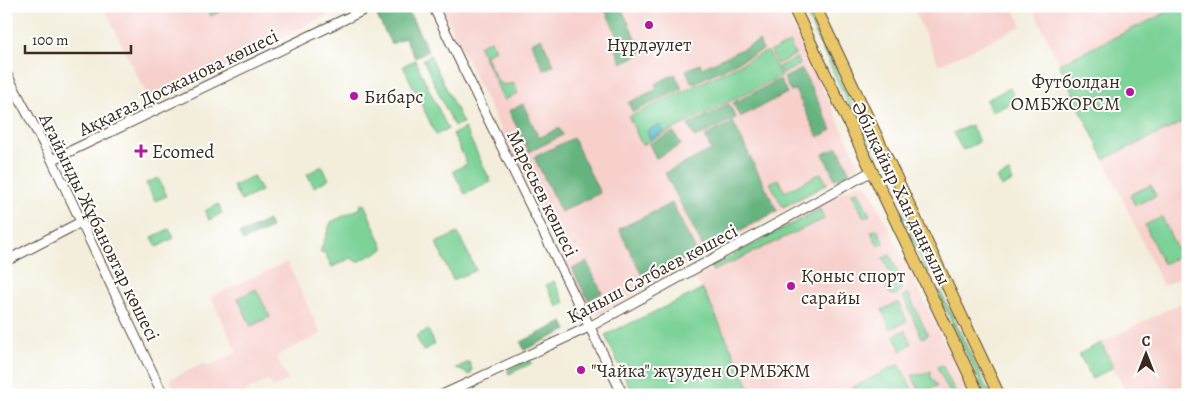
<svg xmlns="http://www.w3.org/2000/svg" width="1194" height="401" font-family="Alegreya,serif">
<rect width="100%" height="100%" fill="#fff"/>
<filter id="ink" filterUnits="userSpaceOnUse"><feTurbulence type="fractalNoise" baseFrequency=".02" numOctaves="2"/><feDisplacementMap in="SourceGraphic" scale="10" xChannelSelector="R" yChannelSelector="G"/><feConvolveMatrix kernelMatrix="1 2 1 2 8 2 1 2 1" color-interpolation-filters="sRGB"/></filter>
<filter id="wash" filterUnits="userSpaceOnUse"><feTurbulence type="fractalNoise" baseFrequency=".0096" numOctaves="4" result="noise"/><feDisplacementMap in="SourceGraphic" scale="20" xChannelSelector="R" yChannelSelector="G"/><feGaussianBlur stdDeviation="1.12" result="paint"/><feColorMatrix in="noise" values="0 0 0 0 0 0 0 0 0 0 0 0 0 0 0 0 0 1.4 0 .05"/><feComposite in="paint" operator="in"/></filter>
<g filter="url(#wash)">
<rect width="100%" height="100%" fill="#f3eedc"/>
<path fill="#f7d0cc" d="M103 6H343L152 106Z
M441 6H783L857 160 858 165 856 169 599 314H592L588 311Z
M912 6H1012L1022 26 939 65Z
M1032 6H1181L1059 64Z
M1188 120V274L1163 286 1104 159Z
M857 184H865L869 187 969 395H753L696 278Z
M287 262 321 334 276 356 288 380 273 388 269 380 245 391 246 395H178L170 379 205 363 207 367 237 352 211 297Z
M1187 300 1188 395H1127L1101 343Z"/>
<path fill="#7cd297" stroke="#5c7e5a" d="M206 6H231L211 16Z
M802 6H806L898 202 895 204Z
M1180 6H1188V120L1104 159 1059 64Z
M491 40 495 50 485 55 498 82 505 85 513 83 518 93 504 100 479 46Z
M790 43 795 55 777 64 771 51Z
M768 51 781 76 642 145 629 117Z
M430 55 463 123 454 126 453 124 423 59Z
M797 58 800 65 782 74 778 67Z
M415 60 448 129 436 135 403 66Z
M1010 88 1016 101 992 112 986 100Z
M971 125 979 142 964 150 962 149 953 133Z
M465 128 491 182 465 194 453 171 467 164 453 134Z
M322 166 329 179 314 187 307 174Z
M1009 172 1013 181 1001 187 997 178Z
M821 173 827 184 783 207 770 183 778 179 785 192Z
M253 176 261 191 241 201 233 186Z
M158 178 167 196 155 201 146 183Z
M1151 185 1156 196 1135 205 1130 195Z
M858 190 870 215 864 218 852 193Z
M218 204 222 213 209 220 205 211Z
M364 204 384 249 357 262 351 258 332 267 325 253 320 252 331 222 361 208 360 205Z
M901 208 930 272 927 273 898 209Z
M820 209 824 219 713 271 711 267Z
M1162 217 1180 256 1163 264 1145 225Z
M169 229 174 238 157 247 152 237Z
M877 229 884 243 878 246 871 232Z
M458 233 476 270 453 280 436 243Z
M890 255 899 275 893 278 883 258Z
M887 288a7 7 0 1 1 14 0a7 7 0 1 1-14 0Z
M554 281 565 303 557 307 546 285Z
M256 289 270 317 251 326 238 298Z
M703 289 753 395H633L605 335Z
M940 290 990 395H986L937 291Z
M908 293 928 335 922 338 903 296Z
M898 302 907 321 890 329 882 310Z
M428 330 435 344 423 351 416 336Z
M905 330 911 344 901 351 894 335Z
M1101 343 1114 367 1092 379 1079 354Z
M529 360 531 361 532 363 509 374 508 372 509 369Z
M469 362 472 369 470 375 456 368Z
M899 364 915 395H853L850 389Z
M942 365 957 395H951L937 367Z
M931 371V378L937 386 920 393 912 375H920Z"/>
<path fill="#65b480" stroke="#506f4f" d="M398 6H406L428 51 415 58 405 38 391 44 377 16Z
M603 6H620L643 53 622 63 613 44 620 40Z
M541 38 554 65 544 70 531 43Z
M759 41 763 50 692 84 686 70 700 64 702 68Z
M802 69 832 130 818 137 795 90 790 91 784 78Z
M675 74 682 89 633 112 628 103 657 89 655 84Z
M780 79 787 93 740 117 733 103Z
M523 104 539 138 559 128 563 135 529 152 509 111Z
M729 104 736 118 695 138 688 125Z
M733 122 777 211 704 249 665 173 711 150 705 136Z
M674 132 681 145 656 158 649 144Z
M573 138 600 193 561 212 534 157Z
M838 147 850 173 835 179 823 154Z
M672 203 697 253 644 279 619 229Z
M268 220 271 228 243 241 239 234Z
M587 262 602 293 588 300 572 269Z
M563 322 567 330 524 350 521 342Z"/>
<path fill="#55bbd3" stroke="#487278" d="M660 125 664 132 650 139 647 131Z"/>
</g>
<g filter="url(#ink)">
<g fill="none" stroke-linecap="round" stroke-linejoin="round">
<defs>
<path id="minor" d="M433 6 623 395
M6 73 52 160 163 395
M52 160 372 6
M6 261 81 222
M442 395 591 326 872 171"/>
<path id="major" d="M793 6 979 395
M815 6 999 395"/>
</defs>
<use href="#minor" stroke="#57473a" stroke-width="11"/>
<use href="#major" stroke="#57473a" stroke-width="13"/>
<use href="#minor" stroke="#fff" stroke-width="9"/>
<use href="#major" stroke="#e9c769" stroke-width="11"/>
</g>
</g>
<g fill="#b5179e" stroke="#fff" stroke-width="2">
<circle cx="649" cy="25" r="5"/>
<circle cx="1130" cy="92" r="5"/>
<circle cx="354" cy="96" r="5"/>
<path d="M138.5 143.5h5v5h5v5h-5v5h-5v-5h-5v-5h5z"/>
<circle cx="791" cy="286" r="5"/>
<circle cx="581" cy="370" r="5"/>
</g>
<g text-anchor="middle" stroke-width="4" stroke-linejoin="round" paint-order="stroke">
<g font-size="19" fill="#3b2a1e" stroke="#fff" text-anchor="start">
<text x="649" y="51" text-anchor="middle">Нұрдәулет</text>
<text x="1120" y="88" text-anchor="end">Футболдан<tspan x="1120" dy="22">ОМБЖОРСМ</tspan></text>
<text x="364" y="103">Бибарс</text>
<text x="152" y="158">Ecomed</text>
<text x="801" y="282">Қоныс спорт<tspan x="801" dy="22">сарайы</tspan></text>
<text x="591" y="377">"Чайка" жүзуден ОРМБЖМ</text>
</g>
<g font-size="19" fill="#3b2a1e" stroke="#fff">
<text transform="translate(178 82) rotate(-26)" y="7">Аққағаз Досжанова көшесі</text>
<text transform="translate(543 193) rotate(64)" y="7">Маресьев көшесі</text>
<text transform="translate(902 193) rotate(64)" y="7">Әбілқайыр Хан даңғылы</text>
<text transform="translate(100 227) rotate(64)" y="7">Ағайынды Жұбановтар көшесі</text>
<text transform="translate(652 273) rotate(-28)" y="7">Қаныш Сәтбаев көшесі</text>
</g>
</g>
<rect width="1194" height="401" fill="none" stroke="#fff" stroke-width="25"/>
<g transform="translate(1146 354)" stroke="#ffffff" stroke-width="4" paint-order="stroke">
<path d="M0-4L9 19L0 12L-9 19Z" fill="#3b2a1e"/>
<text y="-8" font-size="14" font-weight="bold" text-anchor="middle" fill="#3b2a1e">С</text>
</g>
<path d="M25 45v8h106v-8" fill="none" stroke="#3b2a1e" stroke-width="2.5"/>
<text x="32" y="45" font-size="15" fill="#3b2a1e" stroke="#ffffff" stroke-width="4" paint-order="stroke">100 m</text>
</svg>
